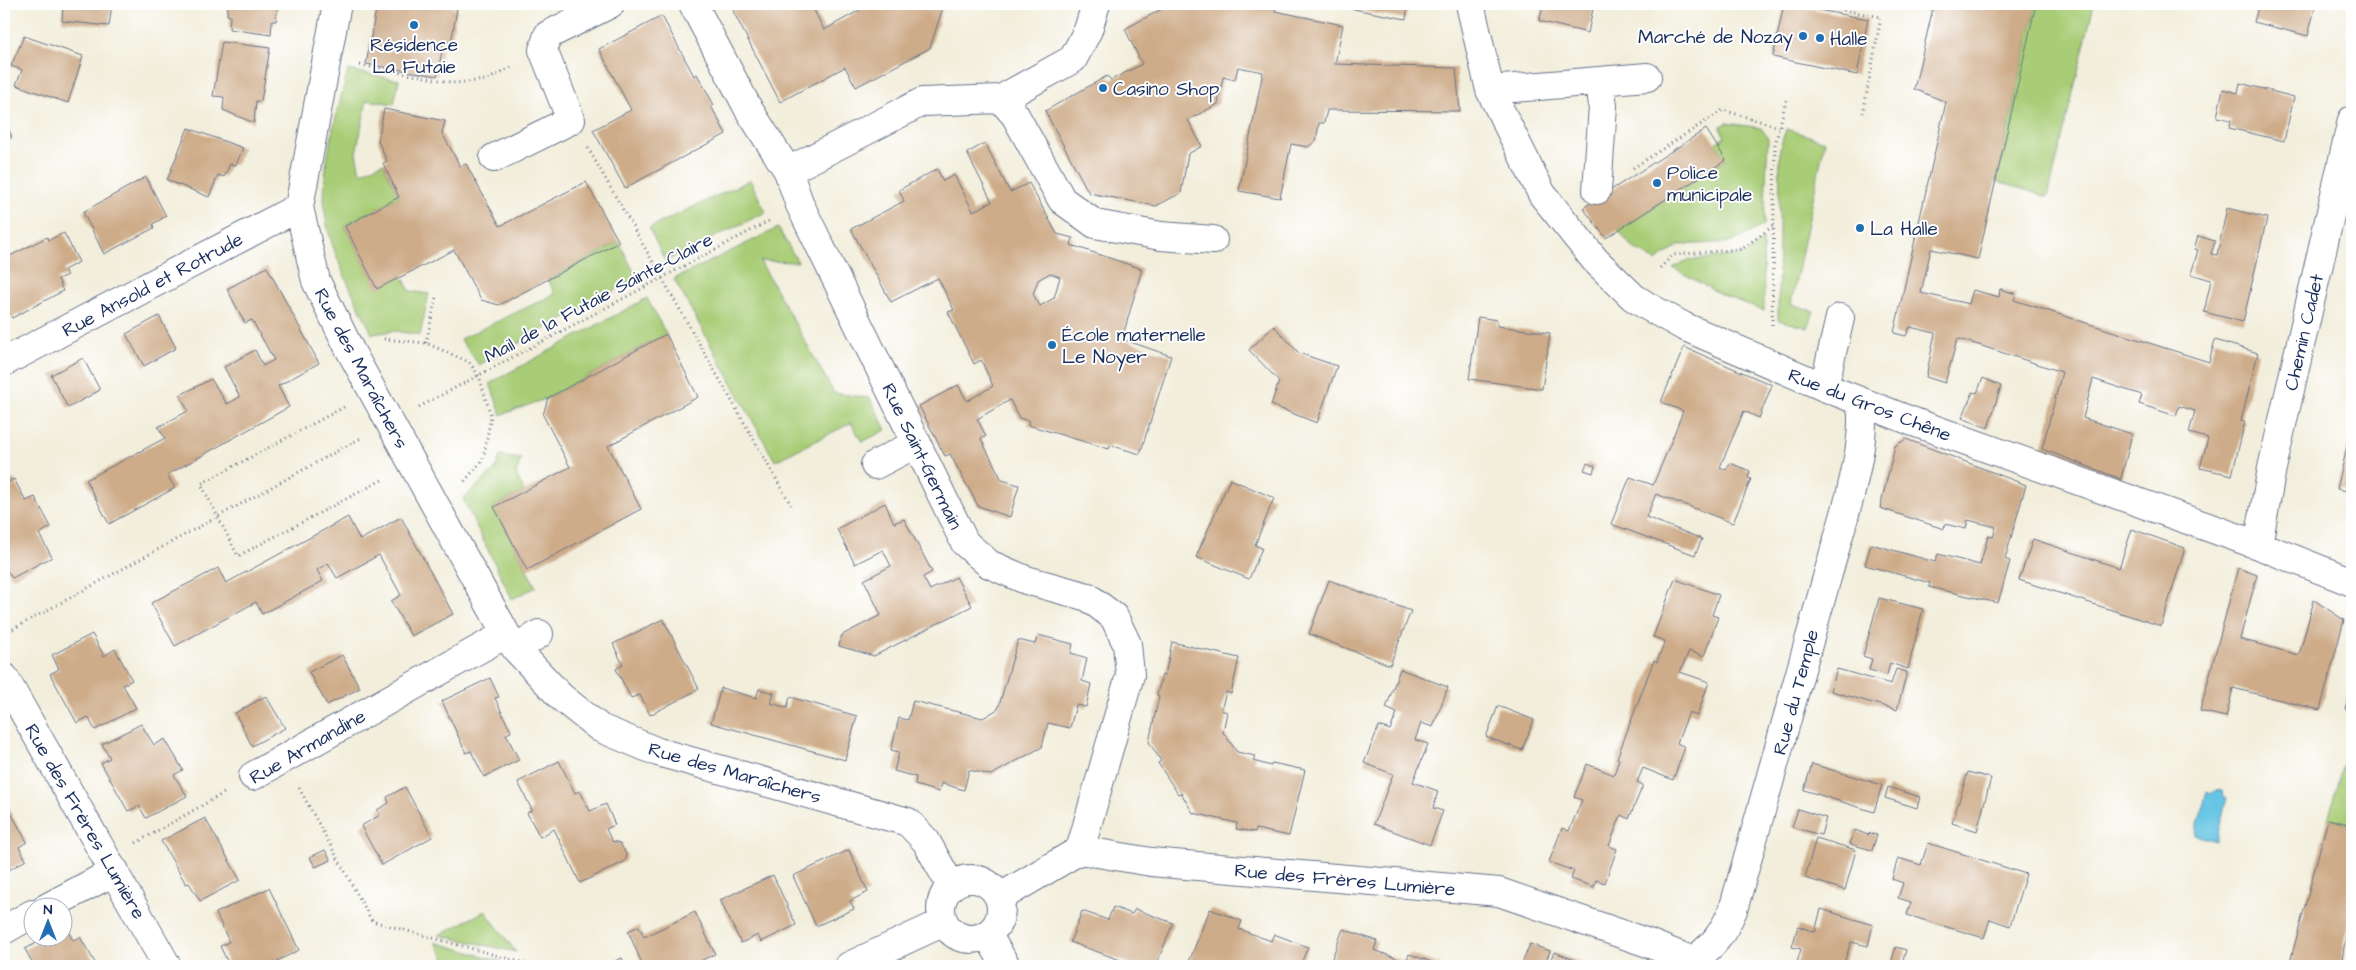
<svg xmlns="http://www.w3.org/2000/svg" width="2356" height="970" font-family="'Architects Daughter',sans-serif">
<rect width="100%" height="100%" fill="#fff"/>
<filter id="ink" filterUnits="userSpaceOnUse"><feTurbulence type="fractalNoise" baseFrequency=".02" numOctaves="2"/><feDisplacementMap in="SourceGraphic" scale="10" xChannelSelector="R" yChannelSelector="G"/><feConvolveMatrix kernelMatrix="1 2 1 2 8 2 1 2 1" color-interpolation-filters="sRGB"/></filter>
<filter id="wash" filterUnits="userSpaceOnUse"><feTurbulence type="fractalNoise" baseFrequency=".0096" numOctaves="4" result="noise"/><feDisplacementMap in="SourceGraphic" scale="20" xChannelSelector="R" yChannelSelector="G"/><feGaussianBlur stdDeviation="1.12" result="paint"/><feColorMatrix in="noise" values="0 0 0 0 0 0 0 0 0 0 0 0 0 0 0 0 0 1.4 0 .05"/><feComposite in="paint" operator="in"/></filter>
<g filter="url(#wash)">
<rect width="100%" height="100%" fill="#f2eedb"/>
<path fill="#a9cd77" stroke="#627e6a" d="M1899 4H1934L1932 13Z
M2036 4H2094L2048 197 1996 181Z
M348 70 399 80 394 104 367 100 356 153 360 173 383 163 399 197 345 226 377 288 402 276 410 291 429 294 420 335 394 331 372 334C356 299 329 250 325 213 320 167 337 114 348 70Z
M1727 123 1761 128 1768 138 1764 225 1733 242 1679 245 1656 261 1632 247 1618 230 1726 160 1715 143 1725 137 1720 127Z
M1786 129 1825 141 1791 304 1814 311 1808 328 1778 320 1780 148Z
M750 180 766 212 665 261 649 228Z
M778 228 798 262 760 261 834 393 870 398 886 430 862 442 851 423 775 461 674 279Z
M1763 240 1764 311 1720 294 1673 268 1685 261 1746 254Z
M619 242 637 278 479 365 460 339 555 294 548 280Z
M647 298 666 334 548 398 501 415 490 383Z
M500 456 521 459 516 474 524 491 494 507 536 587 512 599 463 499 495 470Z
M2352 730V825L2328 819Z
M485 911 516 952 439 935Z
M435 942 500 961 487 966H450Z"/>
<path fill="#66c5e4" stroke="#407aa1" d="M2216 790 2222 791 2223 797 2227 798 2216 841 2195 835 2207 792 2211 794Z"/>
<g id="blocks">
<path fill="#ceac89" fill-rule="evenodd" d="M63 4H112L109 26 62 21Z
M228 4H278L276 21H272L271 35 229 29 230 16 227 15Z
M377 4H453L452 8 457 9 451 43 444 41 437 76 366 64Z
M735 4H811L824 30 871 4H944L930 48 856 87 845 67 780 102 733 11 737 9Z
M1171 4H1276L1275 11 1343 25 1335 64 1456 68 1460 111 1327 110 1324 123H1319L1316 141 1308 147 1291 144 1280 198 1239 191 1263 72 1238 67 1235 80 1223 77 1218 104 1188 120 1202 146 1188 154 1181 193 1156 206 1089 193 1045 111 1107 76 1111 80 1142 64 1125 29Z
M1327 4H1408L1406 19Z
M1544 4H1594L1588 33 1539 21Z
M1784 4 1868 19 1857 75 1773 57Z
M1934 4H2036L1978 259 1931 249 1921 293 1969 304 1973 290 1999 297 2000 289 2016 294 2014 300 2209 362 2215 340 2258 353 2241 421 2245 422 2232 475 2200 468 2208 438 2189 433 2195 411 2179 406 2176 416 2139 404 2142 395 2093 379 2083 418 2132 434 2121 479 2042 449 2062 372 1960 339 1957 340 1945 383 1926 377 1935 333 1910 327 1906 336 1894 333 1946 102 1914 89Z
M2259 4H2316L2308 36 2254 22Z
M662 16 694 76 697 74 714 105 711 106 726 134 625 188 593 130 631 110 599 49Z
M24 36 83 56 68 103 16 85 22 70 11 66Z
M222 42 270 48 261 101H256L254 123 223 110 224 97 213 96Z
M2240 83 2294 97 2284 141 2229 128 2231 120 2217 117 2223 89 2238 93Z
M384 109 445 121 442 133 460 166 466 164 500 226 586 182 619 242 499 305 481 300 454 250 377 289 345 226 399 197 383 163 387 161 378 141Z
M4 121 12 137 4 142Z
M188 128 243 148 236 165 230 164 224 177 218 175 209 197 167 180Z
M1706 129 1726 160 1606 238 1583 208Z
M985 143 1010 192 1029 183 1057 234 1073 238 1071 245 1142 269 1122 339 1171 356 1140 454 1110 445 1109 449 1028 425 1029 421 1019 418 1010 400 977 419 986 436 981 439 1002 480 1019 485 1010 517 978 506 950 454 945 456 919 406 958 385 967 401 993 386 981 360 974 364 948 312 954 310 938 278 891 302 851 229 904 201 899 190 937 169 943 181 954 175 973 211 992 202 967 153ZM1050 273 1060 277 1054 298 1040 306 1033 294 1038 280Z
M146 177 166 216 153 224 154 228 104 254 83 212Z
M2227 208 2267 218 2243 322 2204 312 2211 280 2191 274 2198 250 2194 249 2198 236 2215 241 2211 254 2217 255Z
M64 233 79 262 64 270 67 275 58 279 63 291 12 318 6 308 4 309V259L47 237 49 240Z
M267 267 319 363 278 386 289 407 167 475 175 488 109 524 86 480 165 438 158 427 188 411 180 395 211 379 227 404 240 397 224 367 255 350 263 366 274 360 252 320 245 323 227 289Z
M159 316 176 348 144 366 126 334Z
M1478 317 1497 320V326L1550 333 1542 389 1469 379Z
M1274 326 1299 353 1337 366 1317 423 1271 405 1279 381 1249 350Z
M666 334 698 397 608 446 641 509 527 570 494 507 570 467 543 415 548 398Z
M1684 347 1772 385 1759 418 1744 411 1720 467 1726 470 1730 463 1750 471 1748 478 1751 479 1733 523 1656 494 1646 517 1702 539 1695 555 1611 524 1630 477 1653 485 1669 447 1683 411 1661 402Z
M83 358 100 390 68 408 51 375Z
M1983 378 2001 386 1988 428 1962 418 1973 392 1977 393Z
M2352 426V492L2337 489Z
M1906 439 2026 485 2005 559 2010 561 1998 603 1929 587 1930 583 1865 565 1871 544 1935 562 1938 554 1980 565 1988 536 1993 537 1996 527 1968 520 1966 529 1945 524 1944 529 1880 508 1895 446Z
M1587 463 1595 466 1593 473 1584 470Z
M14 479 26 501 35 497 51 527 39 534 52 557 12 578 4 566V484Z
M1230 479 1274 498 1255 545 1262 548 1249 579 1196 557Z
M885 503 894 523 904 519 928 564 932 572 923 577 930 590 956 577 972 606 874 656 839 646 840 641 842 635 881 615 864 580 891 566 883 550 855 564 837 529Z
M348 517 360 540 401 517 453 614 411 636 391 601 401 595 379 555 337 578 328 563 317 570 323 581 262 614 256 602 175 646 151 603 218 568 226 583Z
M2132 529 2185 548 2161 626 2019 580 2033 539 2119 568Z
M2238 568 2257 575 2240 639 2299 655 2314 600 2344 620 2320 710 2233 688 2226 717 2200 711Z
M1675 579 1719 595 1712 615 1718 617 1704 656 1689 651 1680 672 1709 682 1697 716 1689 712 1677 743 1685 747 1673 780 1643 768 1637 782 1643 785 1629 819 1621 815 1609 846 1617 849 1605 883 1596 880 1594 887 1571 879 1574 871 1549 862 1562 828 1569 831 1582 800 1574 797 1587 764 1614 775 1619 759 1617 758 1654 660 1657 662 1665 641 1653 637Z
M1329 580 1411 611 1390 665 1309 634Z
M1879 598 1923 609 1908 669 1890 663 1887 675 1869 670 1872 659 1863 656Z
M663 619 699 689 650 715 640 695 631 698 616 669 623 665 613 644Z
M92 634 104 656 115 649 132 680 123 685 136 708 95 730 88 717 77 723 50 674 59 669 52 655Z
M1038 635 1073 644 1071 653 1087 658 1082 681 1091 684 1086 707 1076 705 1070 728 1048 723 1042 747 991 775 969 770 964 790 941 783 939 792 915 785 916 777 894 771 899 752 891 750 899 718 908 720 913 701 983 718 998 709 1018 640 1035 644Z
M1172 642 1239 658 1231 694 1226 692 1221 710 1227 712 1223 732 1237 752 1255 756 1253 761 1271 766 1272 763 1305 770 1289 836 1256 829 1255 832 1236 829 1237 823 1193 813 1181 793 1178 794 1158 763 1161 761 1149 742 1159 696 1157 695 1162 675H1165Z
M342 655 360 688 327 705 309 672Z
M1400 669 1448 687 1433 727 1421 723 1415 740 1428 744 1413 782 1438 791 1433 808 1443 811 1430 845 1374 824 1393 774 1364 763 1379 726 1390 730 1397 713 1386 708Z
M1837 669 1891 684 1896 669 1907 672 1897 710 1831 691Z
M490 678 499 697 495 698 511 732 506 734 519 760 484 777 471 751 466 753 442 701Z
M2352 684V711L2345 709Z
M721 688 756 698 759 689 774 693 771 703 787 708 790 697 857 716 845 760 711 723Z
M266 696 285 728 252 746 235 713Z
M1498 706 1534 720 1522 750 1486 737Z
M141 724 154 745 165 739 183 770 174 775 187 796 146 818 139 806 128 811 101 763 110 758 102 744Z
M559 761 575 793 580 791 590 811 606 804 615 825 606 829 612 841 620 843 627 856 624 862 580 883 554 829 540 837 527 813 532 810 518 782Z
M1812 764 1882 785 1874 812 1804 790Z
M1968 772 1991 778 1977 831 1952 823Z
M405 787 432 837 382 865 361 826 380 815 377 810 389 803 387 797Z
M1888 787 1920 797 1917 808 1885 798Z
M4 800 27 842 19 847 26 860 4 873Z
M1798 809 1826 818 1821 835 1792 827Z
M205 818 240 880 200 901 189 883 186 884 161 841Z
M2328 819 2352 825V899L2341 966H2289Z
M1855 830 1868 835 1870 833 1877 835 1872 850 1850 844Z
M1816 838 1856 850 1845 890 1805 878Z
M1928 843 2026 874 2010 926 1990 919 1984 938 1907 915 1911 902 1898 898 1903 883 1892 879 1898 858 1921 865Z
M325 850 331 860 315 867 310 857Z
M849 850 868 892 850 901 854 909 816 926 793 876Z
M773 875 796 925 761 942 758 935 741 943 720 900Z
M269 888 299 950 267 966H242L239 961 229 965 220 946 229 942 216 913Z
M1113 907 1132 914 1135 909 1173 923 1156 966H1137L1070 942 1082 911 1108 920Z
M1210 909 1242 921 1239 929 1271 941 1274 934 1308 947 1300 966H1195L1188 964Z
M1821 909 1873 925 1868 946 1851 942 1843 966H1796L1801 949 1792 947 1798 926 1815 932Z
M695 912 715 954 698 962 700 966H643L628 931 639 926 644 937Z
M65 927 73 940 80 937 97 966H34L25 949 46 938H62V929Z
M1343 929 1377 941 1374 950 1406 962 1409 954 1443 966H1329Z
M1530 944 1550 951 1544 966H1521Z
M1896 947 1906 950 1901 966H1890Z
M1554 952 1591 966H1561L1550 961Z
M622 958 626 966H604Z"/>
</g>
</g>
<g filter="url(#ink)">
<use href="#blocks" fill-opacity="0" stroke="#66728a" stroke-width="1"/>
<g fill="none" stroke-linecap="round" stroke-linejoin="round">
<defs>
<path id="minor" d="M337 4 299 207 316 281 350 350 506 634 516 649 561 697 600 728 658 752 908 822 926 841 951 886
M693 4 749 110 788 171 800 205 965 543 989 564 1026 580 1088 597 1114 617 1127 644 1130 675 1080 850
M1470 4 1490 90 1542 194 1595 260 1633 297 1647 306 1683 326 1824 387 1911 421 2258 545 2352 582
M1490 90 1647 77
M1001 99 1015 115 1062 200 1095 224 1161 236 1213 240
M494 158 571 120 543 50 548 35 610 4
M788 171 922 102 1001 99 1073 59 1088 30 1096 4
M1597 190 1603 106 1600 82
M4 362 299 207
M1824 387 1840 318
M875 465 917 443
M2258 545 2272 468 2352 120
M516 649 539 634
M4 677 167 966
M253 776 506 634
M941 909a30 30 0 1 1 60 0a30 30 0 1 1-60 0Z
M999 898 1080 850 1151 862 1499 892 1648 943 1693 961
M46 908 115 871
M4 930 32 914
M987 934 1006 966
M849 966 944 922
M1696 966 1693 961C1714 945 1722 935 1733 910L1850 496C1857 464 1865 434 1861 402"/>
</defs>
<use href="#minor" stroke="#66728a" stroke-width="30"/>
<path stroke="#66728a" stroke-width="3" stroke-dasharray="1 4" stroke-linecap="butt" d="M1809 4 1881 17 1863 113
M360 65 455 83 487 80 513 66
M588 148 791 505
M1633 168 1723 110 1779 127
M1660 268 1673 255 1742 249 1773 226
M1772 325 1775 145 1787 97
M384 339 426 343 469 362 479 376 491 416 483 460 463 483
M426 343 436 297
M344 407 201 484 238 556 382 480
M419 407 769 221
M4 634 361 438
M299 788 372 921 535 966
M136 843 224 793"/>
<use href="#minor" stroke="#fff" stroke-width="28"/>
</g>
</g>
<g fill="#1f6fb2" stroke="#fff" stroke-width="2">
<circle cx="414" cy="25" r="5"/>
<circle cx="1803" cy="36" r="5"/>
<circle cx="1820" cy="38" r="5"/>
<circle cx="1103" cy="88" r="5"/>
<circle cx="1657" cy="183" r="5"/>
<circle cx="1860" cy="228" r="5"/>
<circle cx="1052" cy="345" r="5"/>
</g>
<g text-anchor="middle" stroke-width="4" stroke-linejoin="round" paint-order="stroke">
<g font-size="19" fill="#1b2f5e" stroke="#fff" text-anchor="start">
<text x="1793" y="43" text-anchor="end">Marché de Nozay</text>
<text x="1830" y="45">Halle</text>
<text x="414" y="51" text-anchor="middle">Résidence<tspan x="414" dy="22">La Futaie</tspan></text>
<text x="1113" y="95">Casino Shop</text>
<text x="1667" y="179">Police<tspan x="1667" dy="22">municipale</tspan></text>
<text x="1870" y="235">La Halle</text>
<text x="1062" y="341">École maternelle<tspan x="1062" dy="22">Le Noyer</tspan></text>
</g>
<g font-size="19" fill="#1b2f5e" stroke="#fff">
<text transform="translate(152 284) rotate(-28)" y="7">Rue Ansold et Rotrude</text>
<text transform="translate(598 297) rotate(-28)" y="7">Mail de la Futaie Sainte-Claire</text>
<text transform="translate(2303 332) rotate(-77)" y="7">Chemin Cadet</text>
<text transform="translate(362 368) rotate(62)" y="7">Rue des Maraîchers</text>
<text transform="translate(1870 404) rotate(21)" y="7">Rue du Gros Chêne</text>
<text transform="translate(923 456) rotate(64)" y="7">Rue Saint-Germain</text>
<text transform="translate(1795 692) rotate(-75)" y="7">Rue du Temple</text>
<text transform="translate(307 746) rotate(-30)" y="7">Rue Armandine</text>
<text transform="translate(735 772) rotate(16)" y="7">Rue des Maraîchers</text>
<text transform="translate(86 821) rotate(60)" y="7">Rue des Frères Lumière</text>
<text transform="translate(1345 879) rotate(5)" y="7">Rue des Frères Lumière</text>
</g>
</g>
<rect width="2356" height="970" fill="none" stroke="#fff" stroke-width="20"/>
<g transform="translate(48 922)"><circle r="24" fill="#ffffff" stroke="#a4acbf"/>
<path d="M0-4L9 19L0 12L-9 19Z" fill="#1f6fb2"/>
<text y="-8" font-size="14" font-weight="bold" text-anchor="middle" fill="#1b2f5e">N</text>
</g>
</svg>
